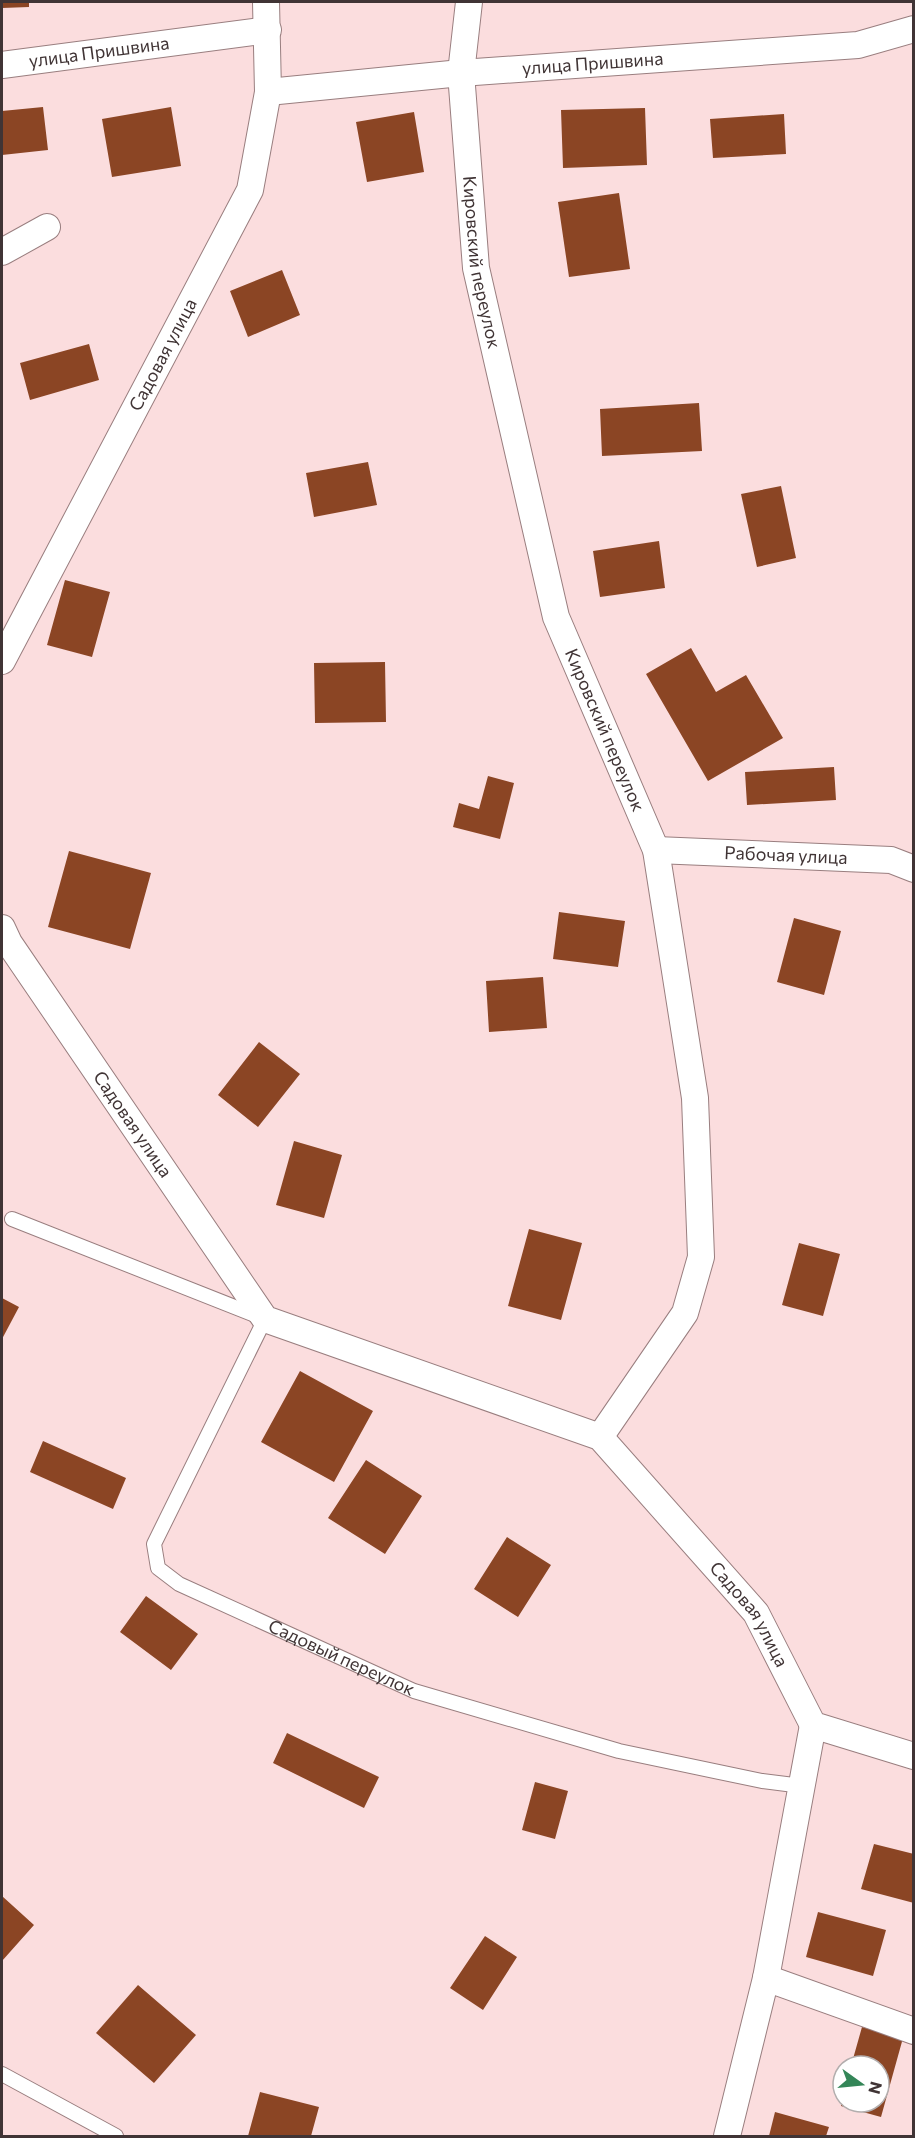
<svg xmlns="http://www.w3.org/2000/svg" width="915" height="2138" font-family="Commissioner,sans-serif">
<rect width="100%" height="100%" fill="#fbddde"/>
<path fill="#8b4524" d="M2 2H29V7L2 8Z
M43 107 48 150 2 155V111Z
M171 107 181 166 112 177 102 119Z
M645 108 647 165 563 168 561 110Z
M414 112 424 172 367 182 356 122Z
M784 114 786 154 713 158 710 119Z
M619 193 630 269 569 277 558 202Z
M282 270 300 315 248 337 230 291Z
M89 344 99 380 30 400 20 363Z
M699 403 702 451 602 456 600 409Z
M368 462 377 505 314 517 306 473Z
M781 486 796 558 757 567 741 494Z
M659 541 665 588 600 597 593 551Z
M65 580 110 592 92 657 47 645Z
M691 648 716 692 746 675 783 738 708 781 646 674Z
M385 662 386 722 315 723 314 663Z
M834 767 836 800 747 805 745 772Z
M488 776 514 783 500 839 453 827 459 803 479 809Z
M69 851 151 873 130 949 48 927Z
M559 912 625 921 618 967 553 959Z
M794 918 841 931 824 995 777 982Z
M543 977 547 1028 489 1032 486 981Z
M259 1042 300 1074 258 1127 218 1095Z
M294 1141 342 1155 324 1218 276 1205Z
M529 1229 582 1243 561 1320 508 1306Z
M799 1243 840 1254 823 1316 782 1305Z
M2 1298 19 1307 2 1339Z
M300 1371 373 1411 334 1482 261 1442Z
M43 1441 126 1478 113 1509 30 1472Z
M366 1460 422 1496 385 1554 328 1518Z
M507 1537 551 1565 518 1617 474 1589Z
M146 1596 198 1634 171 1670 120 1632Z
M287 1733 379 1777 364 1808 273 1763Z
M535 1782 568 1791 555 1839 522 1830Z
M874 1844 914 1854V1903L861 1889Z
M2 1896 34 1925 2 1961Z
M818 1912 886 1930 873 1976 806 1957Z
M485 1936 517 1957 483 2010 450 1988Z
M138 1985 196 2035 154 2083 96 2033Z
M862 2027 903 2038 881 2117 841 2106 842 2102H879V2066H851Z
M260 2092 319 2107 311 2136H248Z
M775 2112 829 2127 826 2136H769Z"/>
<g fill="none" stroke-linecap="round" stroke-linejoin="round">
<defs>
<g id="service">
<path id="s1" d="M12 1219 265 1319 154 1544 158 1568 179 1584 414 1691 619 1751 762 1781 802 1786"/>
<path d="M2 2074 116 2136"/>
</g>
<g id="minor">
<path id="s2" d="M469 2 461 73 476 268 556 617 656 850 695 1098 701 1257 685 1313 600 1437"/>
<path id="s3" d="M2 65 268 30"/>
<path id="s4" d="M268 92 461 73 858 45 914 29"/>
<path d="M2 252 47 227"/>
<path id="s5" d="M2 661 250 190 268 92 266 2"/>
<path id="s6" d="M656 850 891 860 914 869"/>
<path id="s7" d="M2 928 9 943 265 1319 600 1437 756 1613 813 1725 914 1756"/>
<path d="M766 1978 914 2031"/>
<path d="M727 2136 766 1978 813 1725"/>
</g>
</defs>
<use href="#service" stroke="#997e7f" stroke-width="16"/>
<use href="#minor" stroke="#997e7f" stroke-width="28"/>
<use href="#service" stroke="#fff" stroke-width="14"/>
<use href="#minor" stroke="#fff" stroke-width="26"/>
</g>
<g text-anchor="middle" stroke-width="6" stroke-linejoin="round" paint-order="stroke">
<g font-size="18" fill="#403435" stroke="#fff">
<text dy="6" stroke="none"><textPath href="#s3" startOffset="98">улица Пришвина</textPath></text>
<text dy="6" stroke="none"><textPath href="#s4" startOffset="326">улица Пришвина</textPath></text>
<text dy="6" stroke="none"><textPath href="#s2" startOffset="262">Кировский переулок</textPath></text>
<text dy="6" stroke="none"><textPath href="#s5" startOffset="346">Садовая улица</textPath></text>
<text dy="6" stroke="none"><textPath href="#s2" startOffset="748">Кировский переулок</textPath></text>
<text dy="6" stroke="none"><textPath href="#s6" startOffset="130">Рабочая улица</textPath></text>
<text dy="6" stroke="none"><textPath href="#s7" startOffset="236">Садовая улица</textPath></text>
<text dy="6" stroke="none"><textPath href="#s7" startOffset="1059">Садовая улица</textPath></text>
<text dy="6" stroke="none"><textPath href="#s1" startOffset="752">Садовый переулок</textPath></text>
</g>
</g>
<rect width="915" height="2138" fill="none" stroke="#403435" stroke-width="6"/>
<g transform="translate(861 2084) rotate(105)"><circle r="28" fill="#ffffff" stroke="#b3aeae" stroke-width="1.5"/>
<path d="M0-4.5L10 22L0 15L-10 22Z" fill="#348658"/>
<text y="-9" font-size="16" font-weight="bold" text-anchor="middle" fill="#403435">N</text>
</g>
</svg>
